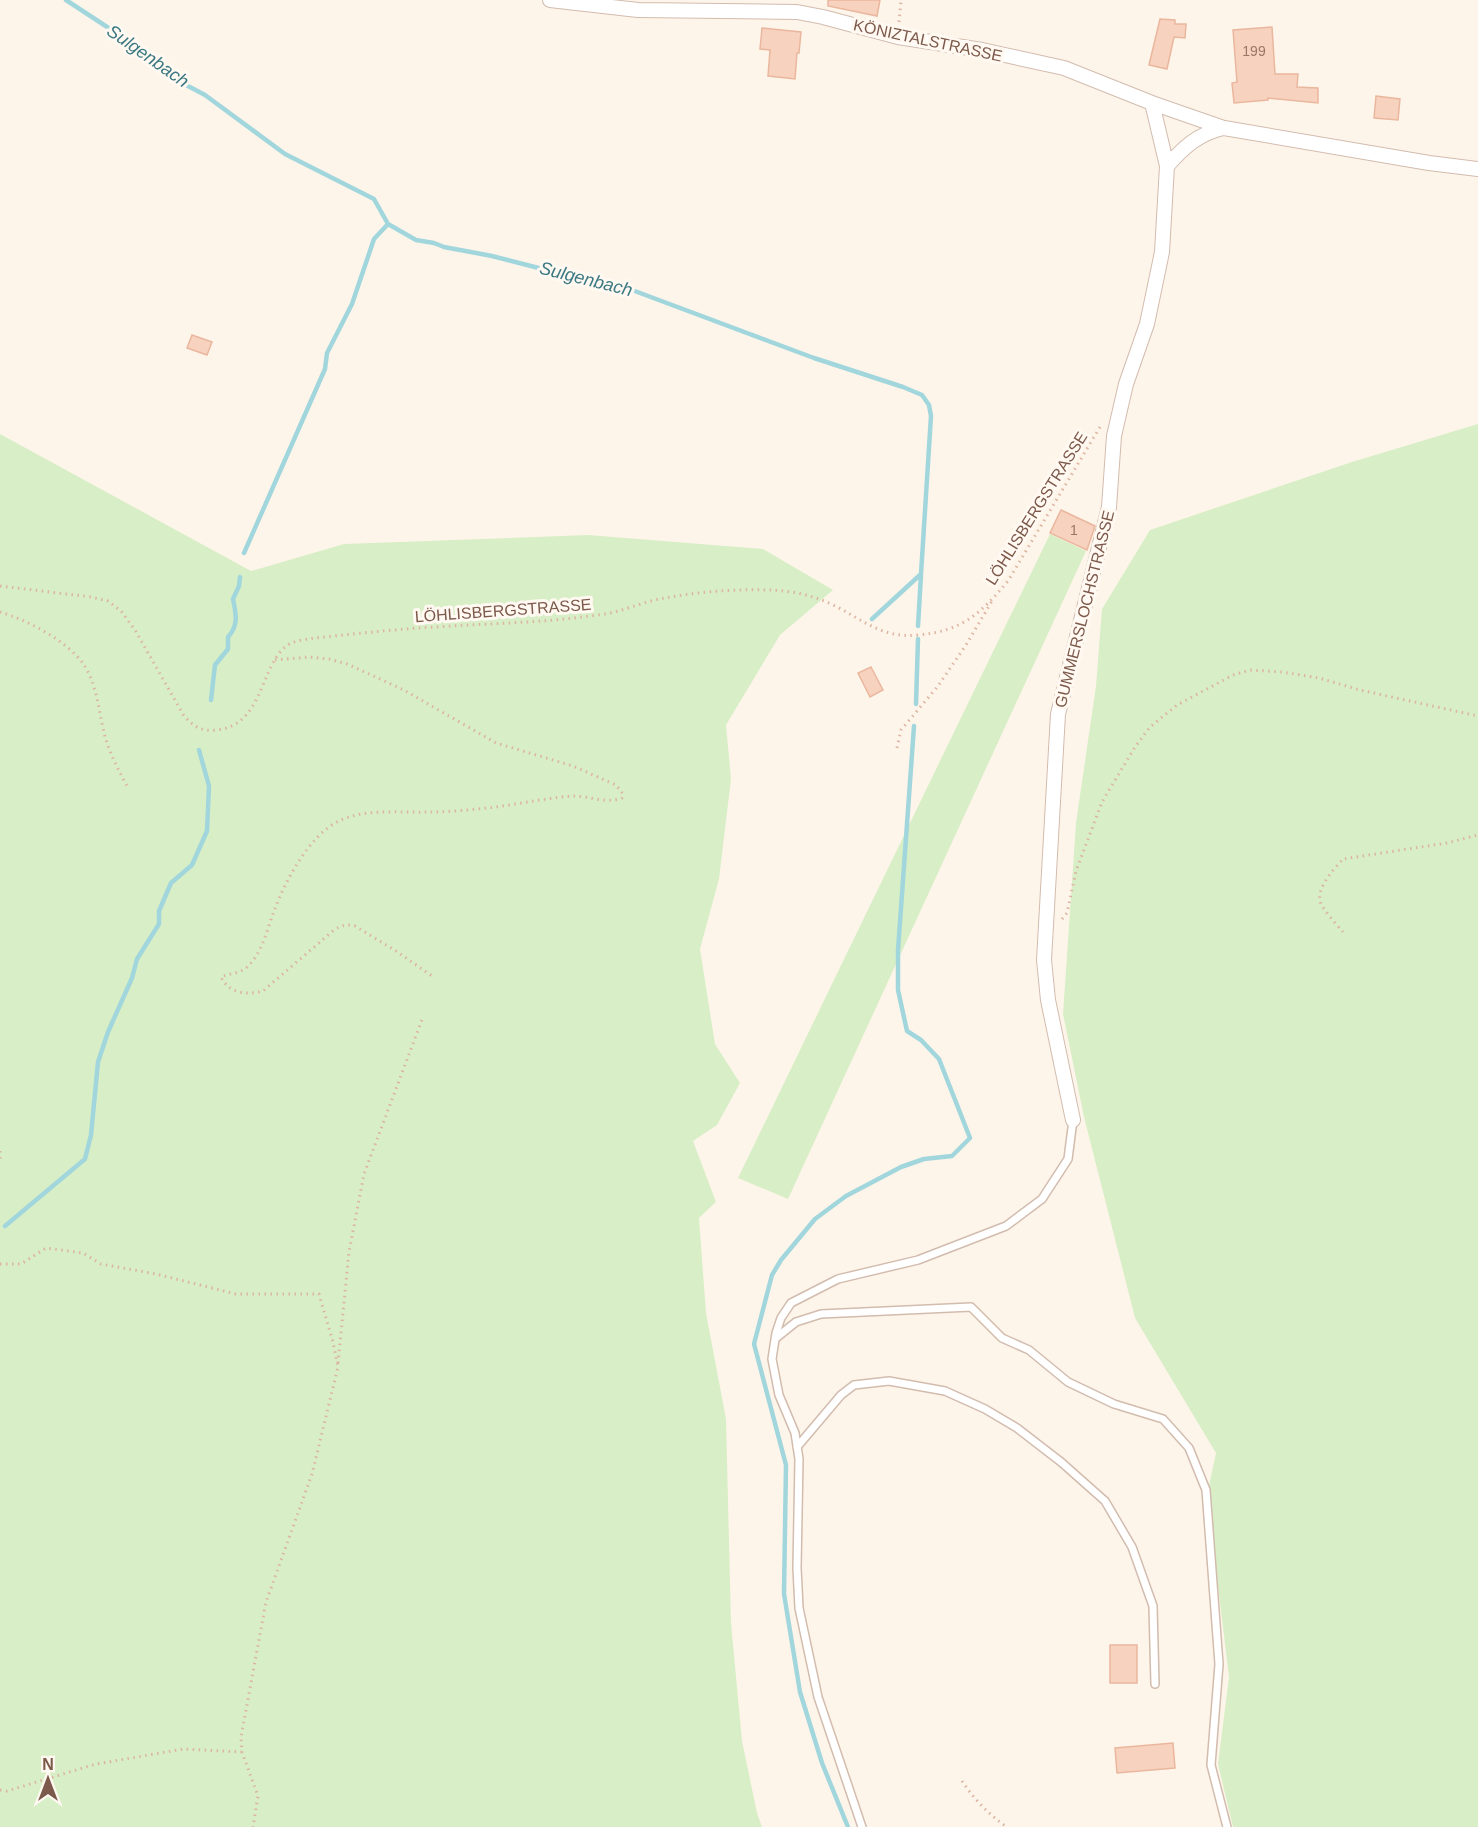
<svg xmlns="http://www.w3.org/2000/svg" width="1478" height="1827" font-family="Arial,sans-serif">
<rect width="100%" height="100%" fill="#fef5ea"/>
<path fill="#d8eec6" d="M1478 424V1827H1233L1218 1764 1229 1677 1207 1495 1216 1453 1135 1318 1084 1117 1063 1014 1076 823 1096 686 1102 609 1150 530 1352 462Z
M0 434 251 571 344 544 588 535 763 549 833 590 780 635 726 725 731 779 719 879 700 949 715 1044 740 1083 717 1125 693 1141 716 1202 699 1218 706 1313 726 1419 731 1623 742 1741 757 1813 762 1827H0Z
M1050 534 1086 551 788 1199 738 1178Z"/>
<g fill="none" stroke-linecap="round" stroke-linejoin="round">
<path stroke="#a1d6dd" stroke-width="4.5" d="M66 0 150 55 186 85 205 95 285 154 374 199 388 224 416 240 434 243 444 247 492 256 597 283 616 284 814 358 903 387 922 395 929 405 931 416 921 574 872 619
M244 553 325 369 327 353 352 304 374 239 388 224
M918 626 921 575
M211 700 215 665 228 649V637C239 625 236 614 233 599L239 586 240 577
M916 704 918 639
M5 1226 85 1159 91 1135 98 1062 108 1032 132 978 137 959 159 924V911L171 883 192 865 207 831 209 786 199 750
M848 1827 822 1763 800 1692 784 1594 786 1465 754 1344 772 1275 781 1260 815 1219 846 1196 901 1167 924 1159 952 1156 970 1138 939 1059 921 1040 907 1031 898 990V950L914 726"/>
</g>
<path fill="#f6d2bf" stroke="#eab79e" stroke-width="1.5" d="M828 0H880L877 16 828 6Z
M1160 19 1175 20V24H1186L1185 38 1174 37 1167 69 1149 65Z
M1272 27 1275 74H1298L1297 87 1318 88V103L1268 98V100L1234 103 1232 83 1237 82 1233 30Z
M762 28 801 32 799 53H797L795 79 768 76 770 50 760 49Z
M1376 96 1400 99 1398 120 1374 118Z
M192 335 212 342 207 355 187 348Z
M1061 510 1095 526 1087 550 1050 533Z
M871 667 883 690 870 697 858 673Z
M1110 1645H1137V1683H1110Z
M1173 1743 1175 1768 1117 1773 1115 1748Z"/>
<g fill="none" stroke-linecap="round" stroke-linejoin="round">
<defs>
<path id="lane" d="M776 1338 796 1322 821 1314 971 1307 1002 1338 1029 1350 1068 1382 1114 1404 1163 1419 1189 1448 1206 1490 1219 1664 1211 1765 1227 1827
M797 1447 841 1395 854 1385 889 1381 945 1391 985 1409 1017 1428 1061 1462 1105 1501 1132 1547 1153 1606 1155 1684
M862 1827 818 1697 799 1608 797 1568 799 1459 795 1433 779 1395 772 1359 776 1333 781 1318 791 1303 838 1279 918 1260 1006 1226 1042 1199 1068 1159 1073 1120"/>
<path id="street" d="M550 0 638 10 797 12 823 17 898 37 982 50 1064 68 1152 103 1224 128 1429 163 1478 169
M1167 166C1184 147 1198 134 1223 128
M1073 1120 1048 1000 1044 960 1058 714 1109 507 1114 436 1126 384 1147 324 1162 252 1167 166 1152 103"/>
</defs>
<use href="#lane" stroke="#d2bcae" stroke-width="10"/>
<use href="#street" stroke="#d2bcae" stroke-width="16"/>
<path stroke="#dcb5a1" stroke-width="3" stroke-dasharray="1.5 4.5" stroke-linecap="butt" d="M899 22 901 0
M0 586 91 597 108 601 121 611 135 630 184 716C193 726 202 732 216 730 262 726 260 670 284 648 292 640 304 640 314 638 355 634 395 629 436 627 492 623 548 623 604 614 625 611 644 601 665 598 697 592 732 589 765 590 787 590 810 594 831 604 861 618 881 639 918 635 963 631 981 613 1008 581L1100 427
M0 612C27 620 68 641 84 665 98 686 99 716 106 740 111 756 119 771 127 786
M275 660 309 657 329 659 347 664 404 690 496 743 573 766 616 785 623 794 622 798C608 804 588 796 573 796 544 798 516 805 487 808 468 810 448 812 429 812 399 813 366 808 339 821 309 835 285 882 274 911 267 930 262 954 246 968 238 974 230 973 221 977 229 994 247 995 263 991L334 930C342 925 346 924 355 926L396 951 432 976
M897 748 901 730 938 686 966 645 992 601
M1062 919 1067 913 1076 871 1102 802 1135 747 1150 727 1177 705 1233 675 1250 670 1282 672 1319 678 1360 690 1478 716
M1343 932C1337 925 1322 909 1320 901 1317 887 1334 869 1343 859L1447 843 1478 835
M0 1151V1163
M0 1264H21L46 1248 83 1253 101 1264 156 1274 236 1294H319L333 1342 338 1367 312 1474 266 1602 241 1737 242 1752 258 1796 253 1827
M338 1363 349 1252 364 1174 423 1017
M962 1781C974 1799 989 1815 1007 1827
M0 1790 7 1791 96 1764 184 1749 242 1752"/>
<use href="#lane" stroke="#fff" stroke-width="7"/>
<use href="#street" stroke="#fff" stroke-width="14"/>
</g>
<g text-anchor="middle" stroke-width="6" stroke-linejoin="round" paint-order="stroke">
<g font-size="14" fill="#9a7767">
<text x="1254" y="56">199</text>
<text x="1074" y="535">1</text>
</g>
<g font-size="16" fill="#7c594a" stroke="#fff9f2">
<text transform="translate(928 40) rotate(12)" y="6">KÖNIZTALSTRASSE</text>
<text transform="translate(1036 508) rotate(-58)" y="6">LÖHLISBERGSTRASSE</text>
<text transform="translate(1084 609) rotate(-76)" y="6">GUMMERSLOCHSTRASSE</text>
<text transform="translate(503 610) rotate(-4)" y="6">LÖHLISBERGSTRASSE</text>
</g>
<g font-size="18" font-style="italic" fill="#3c7982" stroke="#fff9f2">
<text transform="translate(148 56) rotate(35)" y="6">Sulgenbach</text>
<text transform="translate(586 279) rotate(14)" y="6">Sulgenbach</text>
</g>
</g>
<g transform="translate(48 1779)" stroke="#fff9f2" stroke-width="4.5" paint-order="stroke">
<path d="M0-4.5L10 22L0 15L-10 22Z" fill="#7c594a"/>
<text y="-9" font-size="16" font-weight="bold" text-anchor="middle" fill="#7c594a">N</text>
</g>
</svg>
